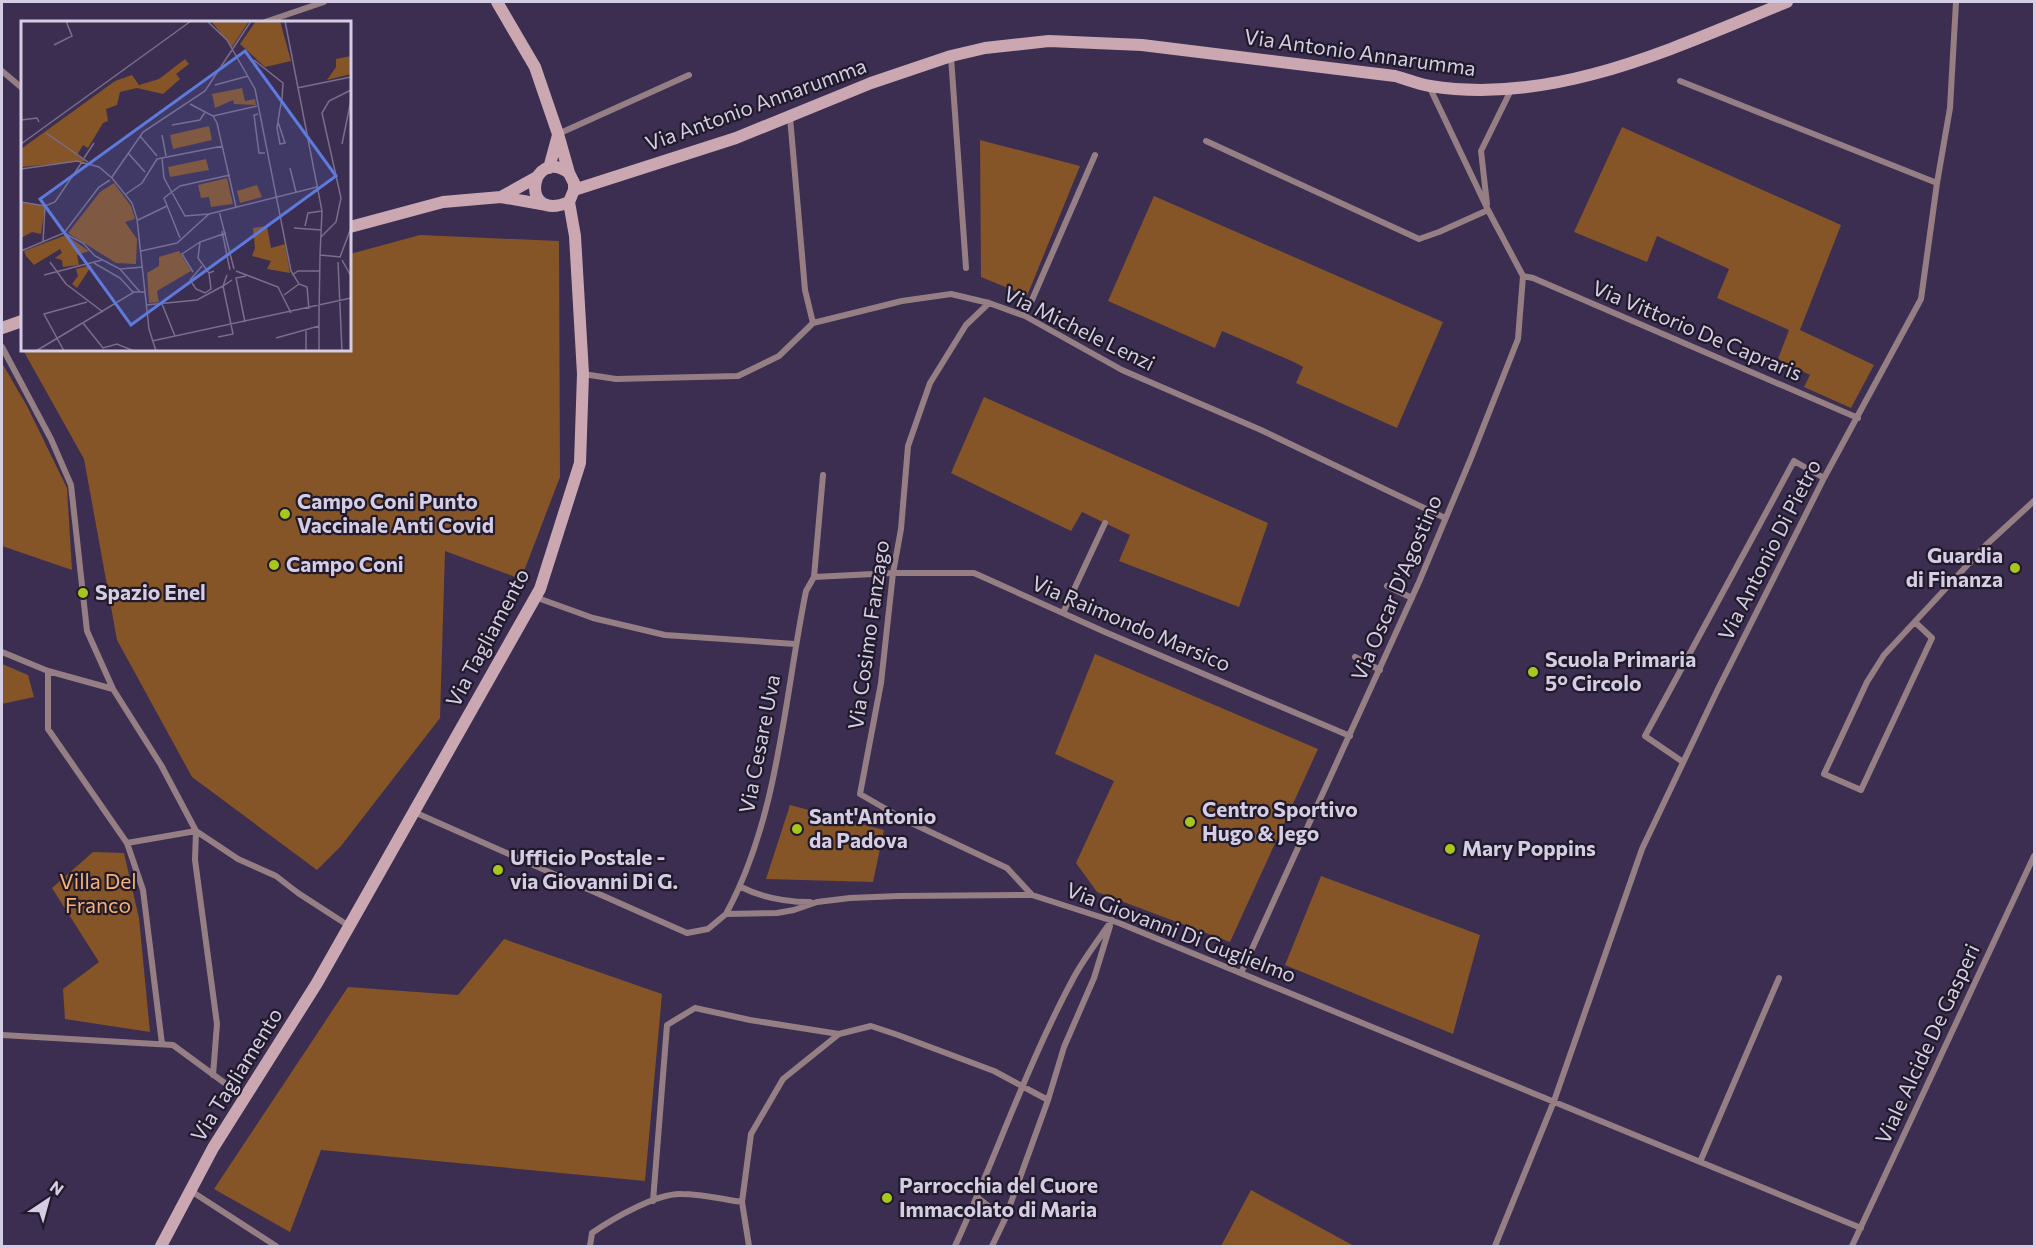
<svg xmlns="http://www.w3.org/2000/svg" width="2036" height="1248" font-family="Commissioner,sans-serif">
<rect width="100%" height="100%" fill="#3c2e51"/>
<path fill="#855427" d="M1622 127 1841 225 1800 330 1874 365 1851 408 1804 387 1810 375 1778 359 1789 330 1717 298 1729 269 1657 236 1647 262 1574 232Z
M980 140 1080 166 1027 296 981 277Z
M1154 196 1443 322 1397 428 1296 383 1303 367 1294 362 1222 331 1215 348 1108 301Z
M420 235 559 241 560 477 521 579 445 551 440 718 341 846 317 870 192 777 117 640 84 459 23 350H350V254Z
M2 363 27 406 67 488 72 570 2 546Z
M984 397 1268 523 1239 607 1119 561 1130 535 1082 512 1071 531 951 473Z
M1095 654 1318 749 1230 942 1097 892 1076 863 1114 781 1055 754Z
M2 664 28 675 34 697 2 704Z
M790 805 884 830 873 882 766 879Z
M93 852 124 853 139 918 150 1032 65 1019 63 989 99 962 52 888Z
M1321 876 1480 935 1453 1034 1285 965Z
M504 939 662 994 645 1181 321 1150 290 1232 214 1189 348 987 458 995Z
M1251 1190 1354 1246H1221Z"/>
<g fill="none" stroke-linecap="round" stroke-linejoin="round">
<path stroke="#957f85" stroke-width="6" d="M265 22 324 2
M951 57 966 268
M2 71 22 88
M1680 81 1937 183
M790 117 805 290 813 323
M558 134 689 75
M1206 141 1419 239 1439 232 1488 210
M1487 204 1481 151 1511 90
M1523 276 1533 278 1858 418
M989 303 966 325 930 383 908 446 901 529 893 573 881 683 860 794 905 820 1007 868 1032 895
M1025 316 1095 155
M2 347 51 439 71 485 87 631 113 689 161 765 196 831 195 860 217 1024 213 1075
M583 374 616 379 738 376 779 356 813 323 902 301 951 294 989 303 1025 316 1122 370 1261 430 1445 518
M814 577 823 475
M1387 586 1412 598
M535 597 593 618 665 635 795 644
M1063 613 1105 523
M1915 622 1932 638 1861 790 1824 774 1867 682 1884 655 1986 545 2034 501
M2 652 48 671 113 689
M1355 657 1380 670
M48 671V729L127 843 143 890 162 1044
M1683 762 1645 736 1794 461 1824 478
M414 812 687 933 708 929 726 914 777 913 794 910 817 902 850 898 899 896 1032 895 1119 923 1861 1228
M196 831 238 859 276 876 298 893 349 926
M127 843 196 831
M741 887C763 898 786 902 810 902
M726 914C779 816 784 699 806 591L814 577 893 573H974L1105 632 1350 736
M1241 973 1419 582 1471 458 1518 339 1523 276 1488 210 1429 86
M2 1035 173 1045 245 1098
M1700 1162 1779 978
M191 1191 276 1246
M977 1197 1005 1219
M653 1201 667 1025 695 1008 750 1020 839 1034
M590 1246 592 1233C612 1219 657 1193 681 1194 701 1194 722 1199 742 1202
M749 1246 742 1202 751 1134 783 1079 839 1034 871 1026 898 1035 994 1071 1048 1100
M955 1246C996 1157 1027 1064 1074 977 1085 957 1099 939 1112 920
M992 1246 1005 1219 1048 1100 1064 1047 1094 978 1110 926
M1495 1246 1554 1101 1642 849 1718 689 1824 478 1921 299 1937 183 1950 108 1956 2
M1852 1246 2034 856"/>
<path stroke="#cba8b1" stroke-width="12" d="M549 168 558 135
M569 173C530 145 518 224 569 202
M574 190 736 138 871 83 951 56 985 48 1049 41 1142 45 1395 76C1406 79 1418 84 1430 86 1555 106 1675 47 1787 2
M501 197 537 177
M350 227 443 202 501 197 547 205
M2 328 22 321
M161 1246 213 1148 317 983 540 589 580 463 583 374 575 236 569 202 574 190V183L569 173 558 134 535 67 497 2"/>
</g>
<g fill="#a7c71e" stroke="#201a2a" stroke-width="2">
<circle cx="285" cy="514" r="6"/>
<circle cx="274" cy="565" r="6"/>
<circle cx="2015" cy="568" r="6"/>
<circle cx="83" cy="593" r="6"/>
<circle cx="1533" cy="672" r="6"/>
<circle cx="1190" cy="822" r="6"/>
<circle cx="797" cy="829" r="6"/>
<circle cx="1450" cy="849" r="6"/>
<circle cx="498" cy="870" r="6"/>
<circle cx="887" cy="1198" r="6"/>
</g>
<g text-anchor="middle" stroke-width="4.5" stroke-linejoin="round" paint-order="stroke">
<g font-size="21" fill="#d4cde3" stroke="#201a2a">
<text transform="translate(1360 53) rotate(8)" y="7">Via Antonio Annarumma</text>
<text transform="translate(756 105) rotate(-20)" y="7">Via Antonio Annarumma</text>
<text transform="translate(1079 329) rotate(26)" y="7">Via Michele Lenzi</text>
<text transform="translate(1697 331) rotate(23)" y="7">Via Vittorio De Capraris</text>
<text transform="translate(1770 550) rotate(-63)" y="7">Via Antonio Di Pietro</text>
<text transform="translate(1397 588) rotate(-67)" y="7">Via Oscar D'Agostino</text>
<text transform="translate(1131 624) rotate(23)" y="7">Via Raimondo Marsico</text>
<text transform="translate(869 635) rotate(-82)" y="7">Via Cosimo Fanzago</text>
<text transform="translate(488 638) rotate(-62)" y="7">Via Tagliamento</text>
<text transform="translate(760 744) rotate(-79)" y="7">Via Cesare Uva</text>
<text transform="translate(1181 933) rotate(21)" y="7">Via Giovanni Di Guglielmo</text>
<text transform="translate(1928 1044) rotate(-65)" y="7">Viale Alcide De Gasperi</text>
<text transform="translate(237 1075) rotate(-58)" y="7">Via Tagliamento</text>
</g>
<g font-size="21" font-weight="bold" fill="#d4cde3" stroke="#201a2a" text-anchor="start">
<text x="297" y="509">Campo Coni Punto<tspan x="297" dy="24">Vaccinale Anti Covid</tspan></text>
<text x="2003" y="563" text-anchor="end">Guardia<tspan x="2003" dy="24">di Finanza</tspan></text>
<text x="286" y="572">Campo Coni</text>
<text x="95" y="600">Spazio Enel</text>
<text x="1545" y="667">Scuola Primaria<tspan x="1545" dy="24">5° Circolo</tspan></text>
<text x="1202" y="817">Centro Sportivo<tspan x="1202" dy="24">Hugo &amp; Jego</tspan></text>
<text x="809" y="824">Sant'Antonio<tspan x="809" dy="24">da Padova</tspan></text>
<text x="1462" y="856">Mary Poppins</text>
<text x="510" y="865">Ufficio Postale -<tspan x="510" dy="24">via Giovanni Di G.</tspan></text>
<text x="899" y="1193">Parrocchia del Cuore<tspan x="899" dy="24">Immacolato di Maria</tspan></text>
</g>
<g font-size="21" fill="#f8b277" stroke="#201a2a">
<text x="98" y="889">Villa Del<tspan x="98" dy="24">Franco</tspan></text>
</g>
</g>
<g transform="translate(21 21)">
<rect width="330" height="330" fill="#3c2e51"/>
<path d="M190 0H228L211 26ZM235 0H259L270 40 244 46 219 23ZM330 35V53L306 59 315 46V38ZM164 38 168 43 155 53 159 58 142 73 116 67 99 71 96 84 85 88 87 100 82 102 67 127 62 124 56 134 65 140 0 146V128L94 60 111 54 118 64 138 58ZM221 67 224 80 234 78 235 84 213 83 212 79 194 87 191 73ZM188 105 191 119 152 128 149 114ZM185 138 188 149 149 156 147 146ZM206 157 212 183 190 186 188 176 180 177 177 164ZM93 162 110 185 114 198 104 201 116 218 115 243 95 242 47 212 79 171ZM236 164 241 176 219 182 216 170ZM0 181 24 185 20 213 11 211 0 217ZM246 205 250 227 264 223 269 252 246 248 250 240 231 235 234 227 232 207ZM45 214 68 230 56 234 58 244 42 246 41 239 34 237 41 232 39 228 13 244 5 235 3 230ZM158 230 170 250 136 270 138 281 128 282 126 252 138 245V236ZM71 244 56 267 51 263 57 255 55 248Z" fill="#855427"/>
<path fill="none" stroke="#796e8b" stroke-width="1.5" d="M186 0 206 19 234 68 270 250 278 263 286 266 288 288M264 0 301 190 299 234 298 296V285M33 24 51 15 45 0M233 39 262 62 261 78 259 88 256 107 259 123 264 122 257 101M194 64 227 55M276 67 330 56M169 83 192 95 196 102 215 186M237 93 233 94 238 132H244M192 95 236 85M0 99 16 97 18 101M151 104 179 99 184 91M25 112 67 141M141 114 145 135M119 115 136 135M0 123 170 0M321 123 330 79M107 132 124 151M63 137 73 122M141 137 143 157 164 195 188 193M269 147 275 171M0 148 56 140 78 146 91 157M91 156 122 111 184 70 230 0M91 157 111 182 116 198 128 308 135 330M105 173 121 162 136 138 202 125M0 181 24 185M198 190 213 248M117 199 146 185M284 205 287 192 301 190M273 207 300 209M201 210 209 249M43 212 62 222 74 235 99 248 119 271M300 216 315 201 320 177 301 92 308 80 330 69M159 217 143 177 159 165 209 154M22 221 24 185 34 181 61 141M0 230 43 212 78 166 89 159M120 230 156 222 188 193 296 166M299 234 320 236M319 236 330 207M321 239 330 255M29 241 45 263 82 291M317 241 321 330M73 242 99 257 112 271M181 245 169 259 175 268 184 272 190 268 188 252M99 248 122 246M193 250 188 252 177 237 179 221 205 212M215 250 257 266 270 292M172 251 161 233 179 221M23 254 81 239M206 254 202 265 211 259M271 254 277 250H299M263 274 278 263M141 283 154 315M125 284 176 279 202 265 212 313 197 316M224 301 215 257 225 255M62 302 82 327 96 323 113 330M255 317 298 305M131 320 330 277M15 330 113 271H124M43 330 23 293 66 281M285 330V308M298 330V296"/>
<path fill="#5d7adc" fill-opacity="0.15" stroke="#5d7adc" stroke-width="3" d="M224 30 315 155 110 304 19 178Z"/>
<rect width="330" height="330" fill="none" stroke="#d4cde3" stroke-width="3"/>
</g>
<rect width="2036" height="1248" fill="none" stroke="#d4cde3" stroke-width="6"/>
<g transform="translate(48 1200) rotate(36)" stroke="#201a2a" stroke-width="4.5" paint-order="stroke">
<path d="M0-4.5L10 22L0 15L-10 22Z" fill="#d4cde3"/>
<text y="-9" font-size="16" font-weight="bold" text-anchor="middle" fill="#d4cde3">N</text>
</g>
</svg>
